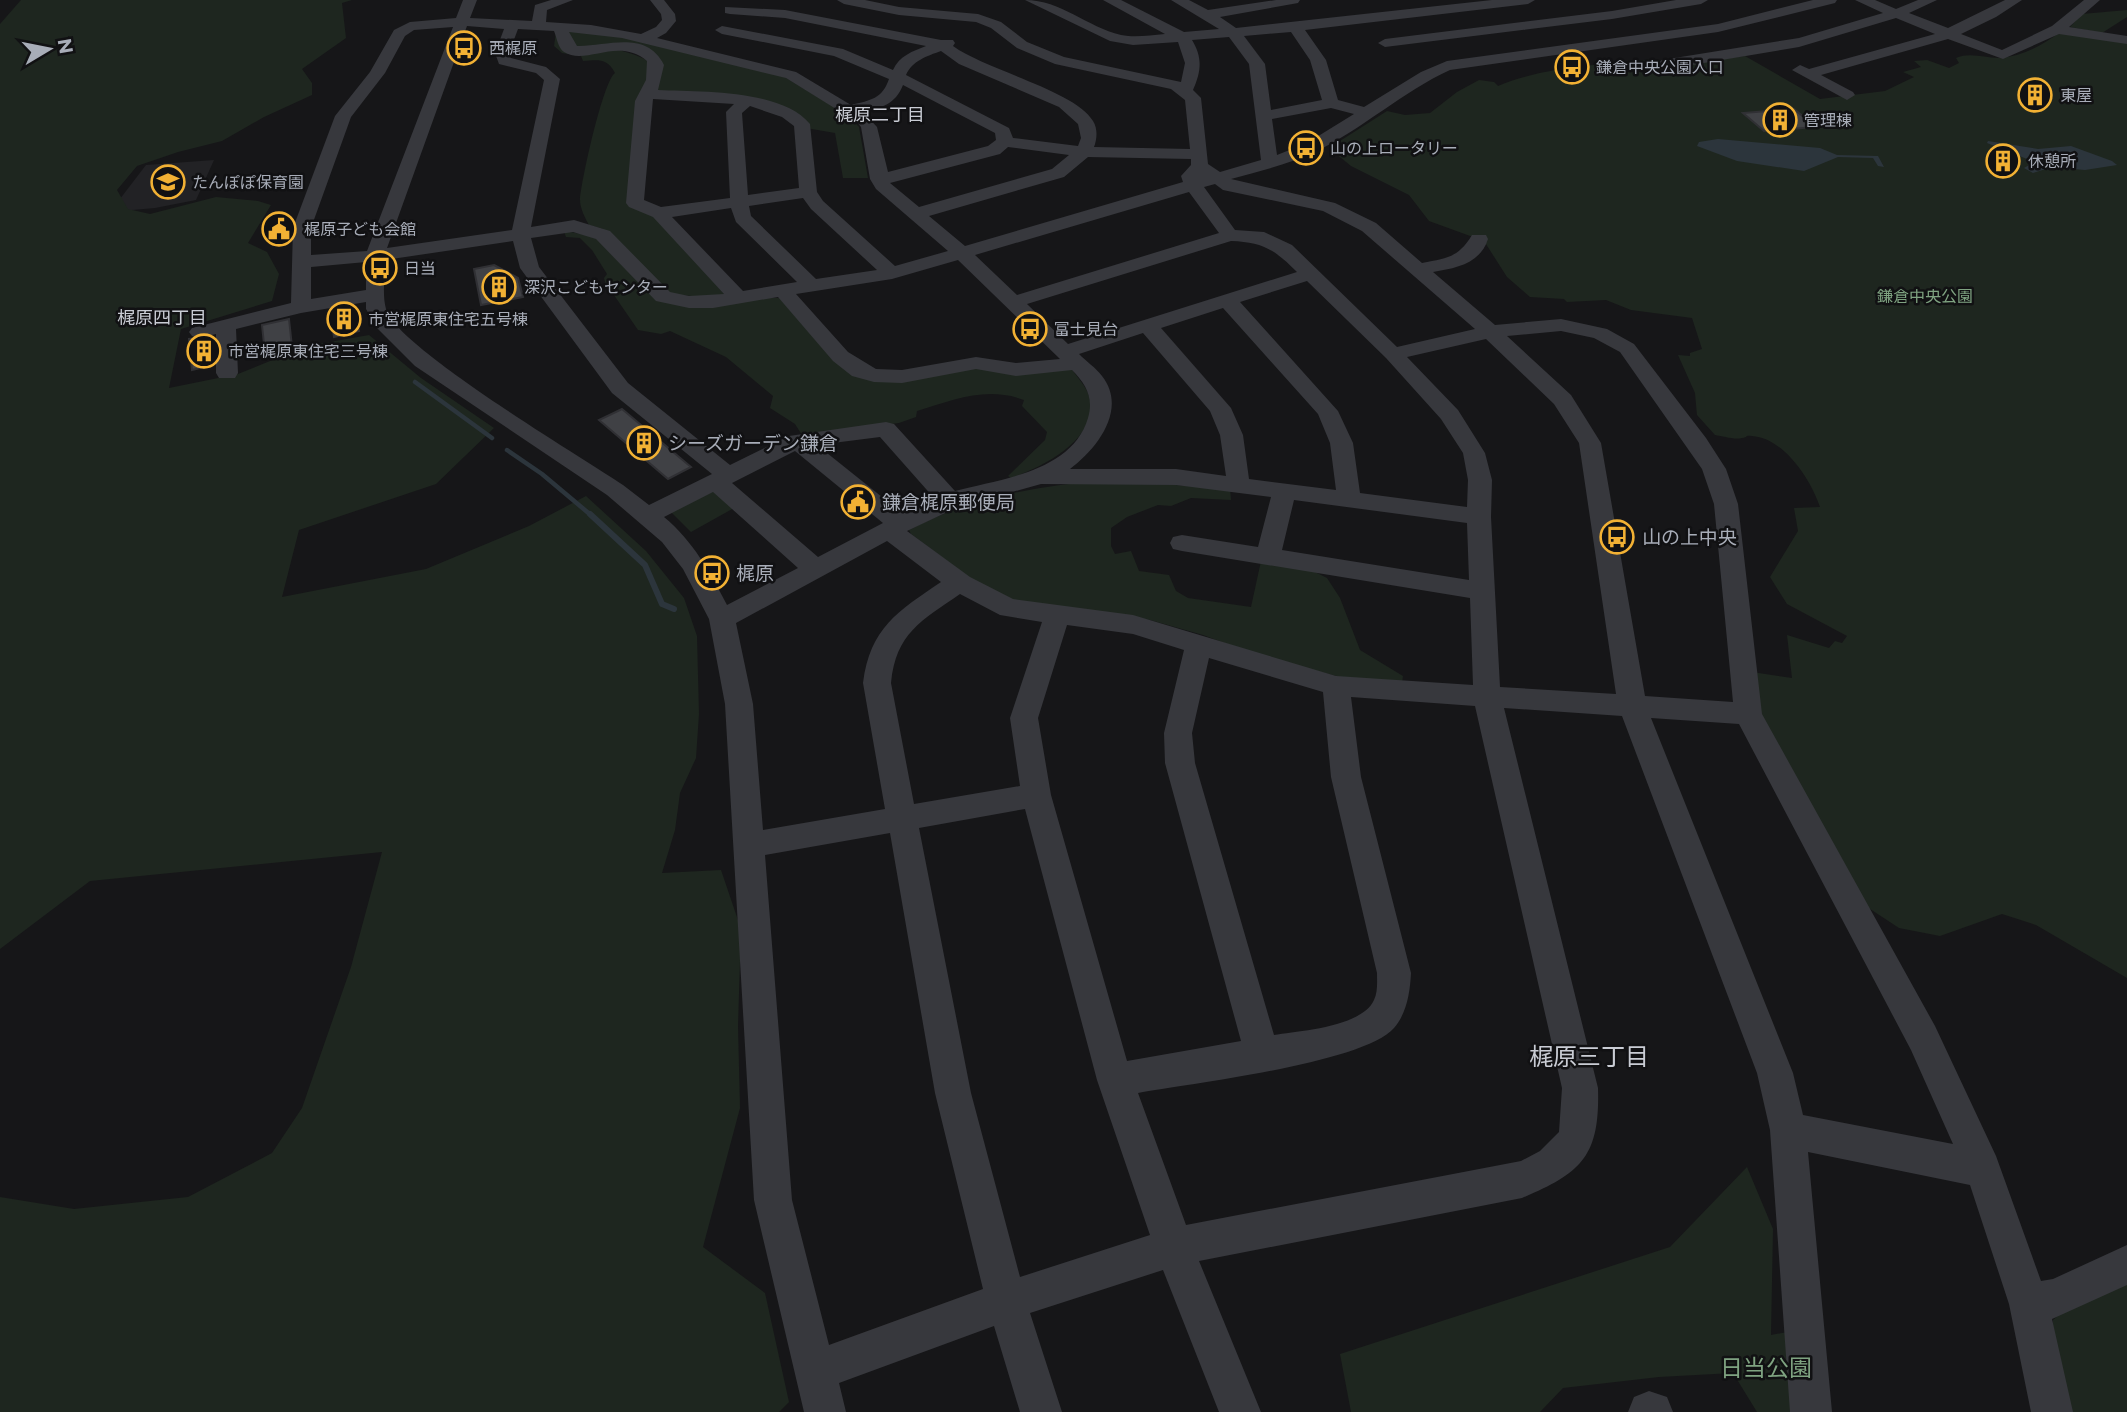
<svg xmlns="http://www.w3.org/2000/svg" width="2127" height="1412" font-family="Montserrat,'Noto Sans JP',sans-serif">
<rect width="100%" height="100%" fill="#161618"/>
<path fill="#222225" d="M214 160 196 200 155 208 110 212 146 165Z"/>
<path fill="#1e261f" d="M21 0H352L342 3 346 38 302 69 312 83V95L264 117 222 141 178 152 137 166 117 190 128 209 150 214 216 197 258 201 271 205 248 243 267 252 279 274 272 301 181 329 169 388 238 374 307 346 369 335 421 378 494 428 436 484 299 530 282 597 426 569 529 526 586 496 646 551 684 598 697 636 699 714 696 758 680 793 675 830 662 873 721 870 741 929 738 1026 740 1108 703 1247 765 1293 789 1402 779 1412H0V1197L74 1209 188 1197 272 1153 302 1108 351 967 382 852 90 881 0 949V24Z
M2127 10V17L2102 33 2070 27 2082 14Z
M568 29 617 35 783 76 849 116 859 127 868 178H843L835 133 806 128 785 109 655 90 652 53 572 46Z
M556 32 564 48C600 47 622 46 654 64L631 202 658 217 725 295 713 298 668 294 603 229 589 225C585 218 580 208 580 200 581 182 603 81 615 73 607 58 599 60 583 61L581 56 562 53 554 46Z
M2060 32 2127 43V978L2036 925 2002 914 1940 936 1899 928 1864 905 1757 715 1752 672 1792 678 1787 635 1829 648 1835 641 1842 643 1847 636 1787 604 1770 577 1798 531 1794 508 1820 507C1811 480 1784 438 1752 436 1744 435 1749 437 1742 438 1734 440 1723 436 1715 435L1697 415 1695 393 1678 355 1690 356V353L1702 349 1692 318 1631 310 1606 300 1567 302 1564 299 1530 297 1507 277 1484 241 1429 221 1409 195 1351 166 1329 148 1387 111 1405 115 1430 113 1457 92 1479 80 1494 82 1498 86C1545 66 1603 65 1653 59L1664 67 1745 56 1820 99 1885 91 1914 77 1903 72 1921 67 1914 61 1927 60 1949 68 1959 63 1956 58C1970 52 1984 58 1999 58 2021 57 2043 45 2060 32Z
M564 231 594 236 654 298H781L858 375 956 368H1071C1077 377 1086 386 1089 396 1101 439 1042 467 1011 478L1008 476 1045 440 1047 432 1022 406 1024 400C986 386 954 400 917 411L916 417 899 423 802 435 795 424 770 408 773 396 726 357 670 331 661 334 638 330 605 282 604 278 607 274 592 250 580 238 566 237Z
M1102 481 1230 488 1231 500 1191 498 1171 506 1158 505 1127 517 1111 528V546L1115 554 1131 551 1139 571 1169 575 1176 591 1188 598 1251 607 1261 561 1303 566 1327 578 1340 598 1360 650 1403 676 1402 683 1344 678 1262 657 1203 635 1150 620 995 597 911 534 909 530C969 498 1034 486 1102 481Z
M715 491 734 508 691 532 668 509Z
M1747 1167 1773 1229 1771 1335 1793 1331 1800 1412H1757L1733 1373 1659 1377 1563 1388 1540 1412H1351L1340 1354 1670 1247Z
M2127 1280V1412H2063L2052 1354 2053 1320 2070 1304Z"/>
<path fill="#2c353c" d="M1718 139 1820 148 1837 155 1878 156 1884 167 1878 166 1873 158 1838 157 1804 171 1737 161 1697 146 1699 142Z
M1988 141 2038 149 2071 146 2112 161 2117 165 2085 170 2052 167 2033 173 2024 168 2031 164 2027 159 1987 143Z"/>
<g fill="none" stroke-linecap="round" stroke-linejoin="round">
<path stroke="#2c353c" stroke-width="4.5" d="M415 382 492 438
M507 450 542 474 592 516"/>
<path stroke="#2c353c" stroke-width="6" d="M590 514 645 565 662 604 674 609"/>
</g>
<path fill="#404145" stroke="#303034" stroke-width="2" d="M1794 109 1816 127 1764 131 1743 113Z
M494 265 518 278 523 297 481 305 474 269Z
M354 307 359 331 334 337 330 311Z
M289 319 292 347 265 354 262 325Z
M213 337V365L192 370 189 339Z
M622 409 691 467 668 479 599 420Z"/>
<g fill="none" stroke-linecap="round" stroke-linejoin="round">
<path fill="#37383d" fill-rule="evenodd" d="M463 0H477L470 18 532 21 535 5 551 0H573L547 10 546 22 591 25 641 34 656 27 662 20 661 14 650 0H664L675 14 676 21 666 33 657 38 796 72 851 105C871 100 882 99 889 79L834 56 722 34 715 30 722 26 843 49 893 70C899 56 913 51 926 46L785 18 730 14 725 13V7L785 10 941 40H953L955 43 953 46C986 70 1076 91 1093 121 1098 129 1097 139 1094 147L1190 149 1185 100 1171 89 1055 64 1017 48 991 28 976 22 899 15 844 4 837 0H865L899 7 978 14 1001 22 1027 42 1064 57 1181 82 1185 63 1178 42 1133 45 1110 41 1025 0C1061 0 1087 27 1121 35 1136 38 1150 35 1165 34L1103 0H1121L1184 32 1219 29 1171 0H1189L1208 10 1276 0H1300L1298 3 1220 17 1236 28 1492 0H1535L1528 4 1305 30 1326 60 1338 100 1364 107 1421 72 1447 61 1718 24 1813 0H1837L1835 3 1718 32 1450 70C1402 92 1364 128 1317 151 1290 164 1260 171 1231 179L1335 203 1376 223 1422 263C1447 258 1458 258 1472 235H1486L1488 239C1480 264 1456 268 1433 272L1495 325 1561 319 1607 329 1634 344 1706 438 1726 469 1738 504 1762 714 1935 1026 1996 1156 2041 1281 2053 1279 2127 1245V1285L2052 1319 2073 1412H2031L2009 1304 1970 1185 1808 1152 1832 1412H1790L1770 1130 1757 1073 1622 716 1504 708 1598 1088C1600 1156 1582 1173 1522 1198L1199 1261 1261 1412H1219L1163 1270 1030 1313 1062 1412H1020L994 1326 839 1383 846 1412H804L754 1200 725 704 709 619 683 569 662 542 607 495 415 366 377 328 366 309V302L301 313 236 329 238 373 235 378H219L216 373V334L199 338 192 336 189 332 192 328 291 303 293 228 335 116 370 72 394 30 410 22 456 18ZM467 26 504 29 495 53 499 64 536 73 544 80 512 230 387 248ZM453 27 367 251 311 255V228L351 117 385 73 405 36 414 30ZM518 29 554 31C557 38 558 48 564 52 586 66 618 36 647 61L646 80 635 101 626 203 629 207 653 217 724 294 689 296 670 292 610 231 574 220 531 227 560 79 546 67 511 58 509 53ZM569 32 622 38 786 78 857 122 861 127 870 179 876 189 948 251 895 266 823 201 817 192 810 124C781 89 700 92 658 90L664 65C646 29 606 47 577 46ZM1291 32 1310 60 1322 100 1271 110 1265 64 1244 36ZM1229 37 1249 64 1261 160 1220 172 1208 164 1201 98 1193 90C1201 72 1203 58 1192 40ZM941 51 959 64 1059 107 1078 124 1081 138 1078 146 1013 138 1009 128 906 75C912 61 927 56 941 51ZM903 85 995 133 996 140 988 146 888 172 877 127 863 112C882 107 895 105 903 85ZM653 99 734 104 726 112 730 198 661 207 644 200ZM750 106 782 117 794 126 799 188 748 195 742 113ZM1331 108 1354 114 1307 143 1277 155 1272 119ZM1008 147 1069 155 1052 169 919 207 890 183 1000 154ZM1088 157 1191 159V165L1181 176 1183 182 965 246 929 216 1064 177ZM1215 184 1223 190 1323 211 1362 231 1475 329 1397 347 1292 245 1264 232 1235 230 1204 187ZM1189 192 1219 233 1017 295 975 255ZM803 198 811 209 877 270 816 279 751 216 749 206ZM731 208 736 222 797 282 743 291 672 217ZM573 232 596 239 656 301 689 308H713L778 297 833 361 852 376 874 382 902 383 976 369 1016 376 1072 370C1086 384 1094 398 1088 418 1072 472 1000 479 955 491L894 424 886 422 789 436 730 465 628 383 539 267 531 238ZM513 241 520 268 612 393 712 474 649 505 623 485C582 457 396 347 386 309 382 295 385 275 385 260ZM1231 241C1263 242 1275 250 1297 272L1068 344 1027 304ZM958 260 1060 359 1016 363 976 357 902 370 876 369 848 352 796 294 892 279ZM366 262V290L311 299V267ZM1307 281 1386 358 1441 419 1463 453 1468 480 1467 507 1360 493 1353 443 1338 411 1240 302ZM1223 308 1318 414 1330 443 1336 490 1249 479 1243 435 1231 408 1161 328ZM1561 331 1594 338 1620 352 1702 469 1714 504 1733 702 1645 696 1601 443 1571 395 1507 336ZM1143 333 1210 411 1220 435 1226 476 1176 469H1070C1097 449 1128 409 1102 376 1096 368 1086 361 1079 354ZM1486 339 1554 404 1579 443 1616 694 1500 687 1491 517 1492 480 1485 453 1458 410 1407 357ZM880 437 934 498 902 513 817 445ZM795 451 883 523 818 557 732 483ZM1041 484 1176 485 1271 497 1258 547 1182 535 1173 537 1170 543 1173 549 1182 551 1470 598 1473 685 1336 676 1133 615 1013 599 970 577 907 531 958 507ZM713 492 798 568 727 605C710 572 693 541 664 517ZM1294 500 1467 523 1469 580 1282 550ZM887 541 941 582C898 611 870 628 863 683L885 809 763 830 753 704 736 623ZM960 594 1000 615 1042 622 1010 718 1020 786 914 804 891 683C896 633 921 621 960 594ZM1067 625 1133 634 1184 650 1164 733 1165 763 1241 1041 1127 1061 1051 795 1038 718ZM1209 658 1323 692 1331 777 1377 973C1377 981 1378 992 1374 1000 1362 1027 1299 1031 1274 1035L1195 763 1192 733ZM1351 697 1475 706 1562 1088 1559 1132 1540 1151 1521 1161 1186 1225 1138 1093C1189 1084 1364 1063 1394 1028 1407 1013 1410 992 1411 973L1361 777ZM1651 718 1739 724 1911 1050 1953 1144 1803 1115 1793 1073ZM1025 809 1097 1080 1150 1235 1020 1277 971 1093 919 828ZM890 833 935 1093 983 1289 829 1345 792 1200 765 855Z
M1676 0H1708L1701 4 1612 19 1385 47 1378 43 1385 39 1612 11Z
M1855 0H1875L1896 9 1918 0H1937L1909 13 1948 28 2005 0H2022L1996 17 1961 34 2002 50 2052 26 2084 0H2100L2069 27 2127 36V44L2059 34 2003 59 1948 39 1821 75 1853 92 1855 95 1847 100 1792 70 1800 65 1809 69 1935 34 1896 18 1799 47 1662 70 1654 65 1662 60 1799 38 1883 13Z
M1649 1391 1667 1397 1673 1412H1628L1634 1397Z"/>
</g>
<defs>
<symbol id="bus-ring" viewBox="-11 -11 22 22"><circle r="9.5" fill="#111113" stroke="#f2b134" stroke-width="1.5"/><path d="M-5-6H5V4H4V6H2V4H-2V6H-4V4H-5ZM-3.5-4V0h7V-4ZM-3.5 1.2v1.5H-2V1.2ZM2 1.2v1.5H3.5V1.2Z" fill="#f2b134"/></symbol>
<symbol id="building-ring" viewBox="-11 -11 22 22"><circle r="9.5" fill="#111113" stroke="#f2b134" stroke-width="1.5"/><path d="M-4-6H4V6H1V3H-1V6H-4ZM-2.5-4.3h1.7v1.8h-1.7ZM.8-4.3h1.7v1.8H.8ZM-2.5-1h1.7V.8h-1.7ZM.8-1h1.7V.8H.8Z" fill="#f2b134"/></symbol>
<symbol id="school-ring" viewBox="-11 -11 22 22"><circle r="9.5" fill="#111113" stroke="#f2b134" stroke-width="1.5"/><path d="M0-5L7-2L0 1L-7-2ZM-4 1L0 2.5L4 1V4Q0 6-4 4Z" fill="#f2b134"/></symbol>
<symbol id="civic-ring" viewBox="-11 -11 22 22"><circle r="9.5" fill="#111113" stroke="#f2b134" stroke-width="1.5"/><path d="M-.6-6.5H3V-4.5H.6V-3L4-1V1h2V6H-6V1h2V-1L-.6-3ZM-1.2 2.5V6h2.4V2.5Z" fill="#f2b134"/></symbol>
</defs>
<g fill-rule="evenodd">
<use href="#bus-ring" x="445" y="29" width="38" height="38"/>
<use href="#bus-ring" x="1553" y="48" width="38" height="38"/>
<use href="#building-ring" x="2016" y="76" width="38" height="38"/>
<use href="#building-ring" x="1761" y="101" width="38" height="38"/>
<use href="#bus-ring" x="1287" y="129" width="38" height="38"/>
<use href="#building-ring" x="1984" y="142" width="38" height="38"/>
<use href="#school-ring" x="149" y="163" width="38" height="38"/>
<use href="#civic-ring" x="260" y="210" width="38" height="38"/>
<use href="#bus-ring" x="361" y="249" width="38" height="38"/>
<use href="#building-ring" x="480" y="268" width="38" height="38"/>
<use href="#building-ring" x="325" y="300" width="38" height="38"/>
<use href="#bus-ring" x="1011" y="310" width="38" height="38"/>
<use href="#building-ring" x="185" y="332" width="38" height="38"/>
<use href="#building-ring" x="625" y="424" width="38" height="38"/>
<use href="#civic-ring" x="839" y="483" width="38" height="38"/>
<use href="#bus-ring" x="1598" y="518" width="38" height="38"/>
<use href="#bus-ring" x="693" y="554" width="38" height="38"/>
</g>
<g text-anchor="middle" stroke-width="5" stroke-linejoin="round" paint-order="stroke">
<g font-size="16" fill="#a8adb8" stroke="#111113" text-anchor="start">
<text x="489" y="54">西梶原</text>
<text x="1596" y="73">鎌倉中央公園入口</text>
<text x="2060" y="101">東屋</text>
<text x="1804" y="126">管理棟</text>
<text x="1330" y="154">山の上ロータリー</text>
<text x="2028" y="167">休憩所</text>
<text x="192" y="188">たんぽぽ保育園</text>
<text x="304" y="235">梶原子ども会館</text>
<text x="404" y="274">日当</text>
<text x="524" y="293">深沢こどもセンター</text>
<text x="368" y="325">市営梶原東住宅五号棟</text>
<text x="1054" y="335">富士見台</text>
<text x="228" y="357">市営梶原東住宅三号棟</text>
</g>
<g font-size="16" fill="#7fa381" stroke="#111113">
<text x="1925" y="302">鎌倉中央公園</text>
</g>
<g font-size="18" fill="#c9ccd4" stroke="#111113">
<text x="880" y="121">梶原二丁目</text>
<text x="162" y="324">梶原四丁目</text>
</g>
<g font-size="19" fill="#a8adb8" stroke="#111113" text-anchor="start">
<text x="668" y="450">シーズガーデン鎌倉</text>
<text x="882" y="509">鎌倉梶原郵便局</text>
<text x="1642" y="544">山の上中央</text>
<text x="736" y="580">梶原</text>
</g>
<g font-size="23" fill="#7fa381" stroke="#111113">
<text x="1766" y="1376">日当公園</text>
</g>
<g font-size="24" fill="#c9ccd4" stroke="#111113">
<text x="1589" y="1065">梶原三丁目</text>
</g>
</g>
<g transform="translate(49 49) rotate(80)" stroke="#111113" stroke-width="5" paint-order="stroke">
<path d="M0-5L12 26L0 18L-12 26Z" fill="#a8adb8"/>
<text y="-10" font-size="19" font-weight="bold" text-anchor="middle" fill="#a8adb8">N</text>
</g>
</svg>
